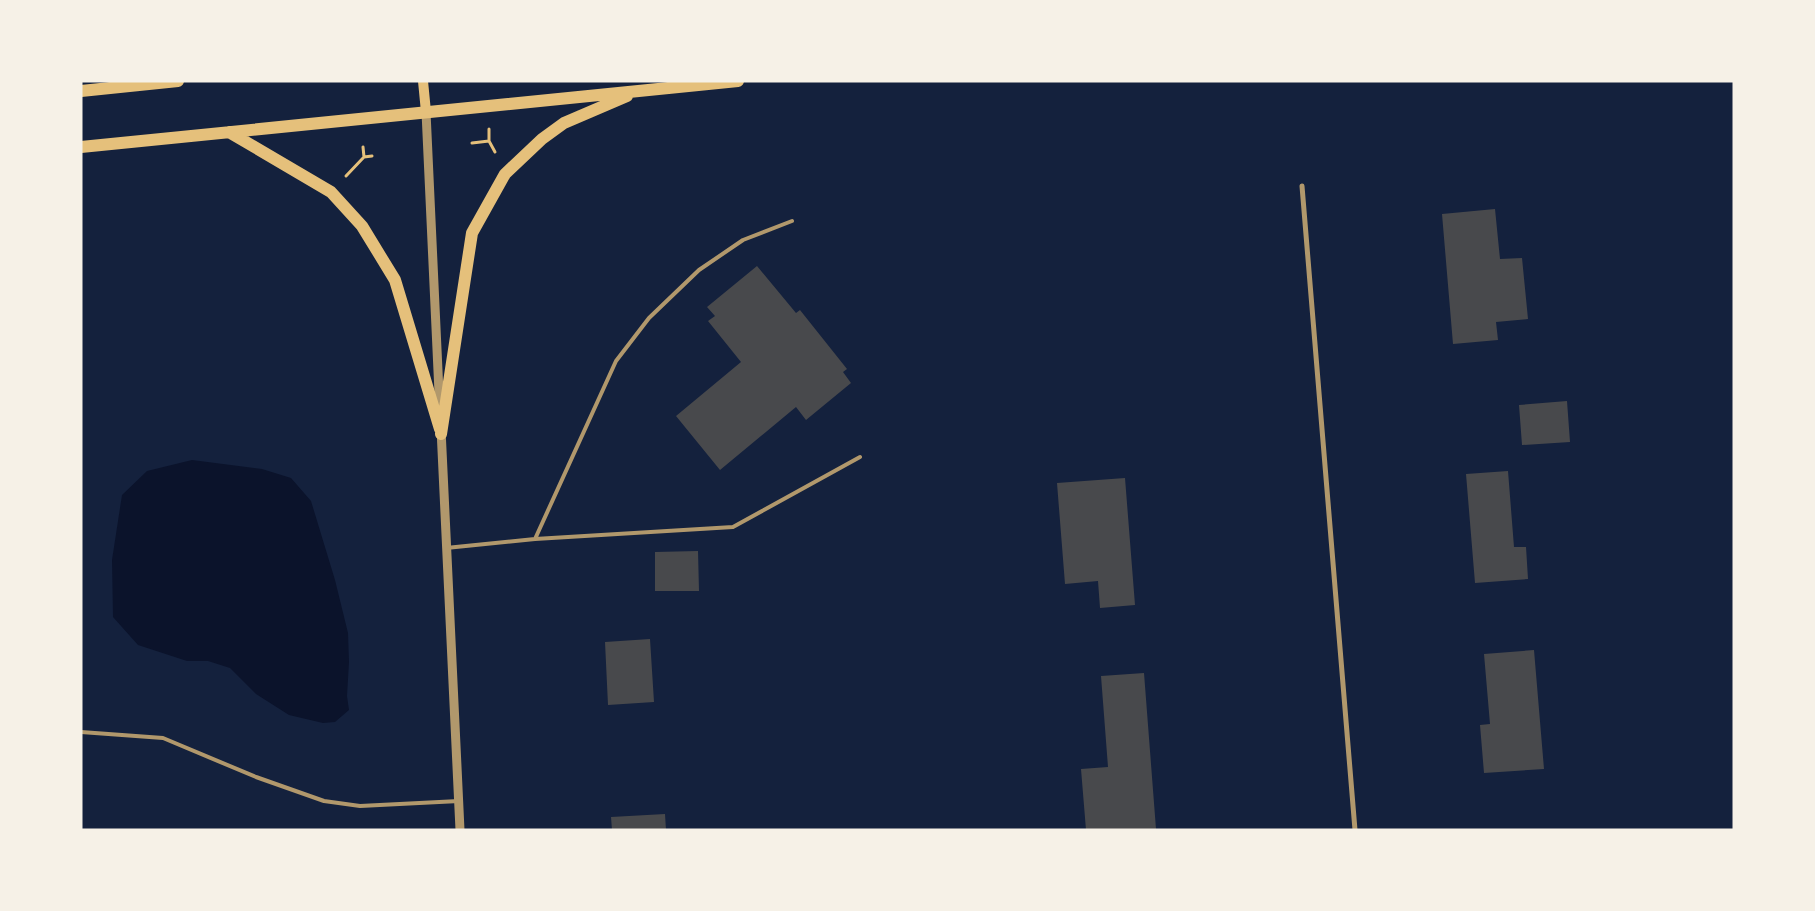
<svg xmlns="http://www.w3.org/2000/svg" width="1815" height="911" font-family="'Times New Roman',serif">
<rect width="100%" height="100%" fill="#14213d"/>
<path fill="#0b132b" d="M192 460 262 469 291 478 311 501 335 580 348 633 349 662 347 696 349 710 335 722 323 723 289 715 256 694 230 668 208 661H187L138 645 113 617 112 560 122 495 147 471Z"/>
<path fill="#48494c" d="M1495 209 1500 259 1522 258 1528 319 1496 322 1498 340 1453 344 1442 214Z
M757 266 796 313 800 310 847 369 843 372 851 383 806 420 796 407 720 470 676 416 741 362 708 321 715 316 707 307Z
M1567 401 1570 442 1522 445 1519 405Z
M1508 471 1514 547H1526L1528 579 1475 583 1466 474Z
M1125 478 1135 605 1100 608 1098 581 1065 584 1057 483Z
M698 551 699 591H655V552Z
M650 639 654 702 608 705 605 642Z
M1534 650 1544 769 1484 773 1480 725 1490 724 1484 654Z
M1144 673 1156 829 1086 830 1081 769 1108 767 1101 676Z
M665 814 666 830H612L611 817Z"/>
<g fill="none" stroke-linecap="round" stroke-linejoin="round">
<path stroke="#e5c07b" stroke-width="3" d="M489 141 495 152
M472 143 489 141V129
M363 147 364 157 372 156
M346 176 364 157"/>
<path stroke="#b1986c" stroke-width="4" d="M535 539 616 361 649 318 699 270 743 240 792 221
M446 548 535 539 733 527 860 457
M81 732 163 738 256 777 324 801 360 806 459 801"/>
<path stroke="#b1986c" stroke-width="5" d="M1302 186 1355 830"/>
<path stroke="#b1986c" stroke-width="9" d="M426 112 440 414
M441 429 460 830"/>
<path stroke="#e5c07b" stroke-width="10" d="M423 81 426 112"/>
<path stroke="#e5c07b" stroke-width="12" d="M81 91 178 81
M229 132 331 192 362 226 395 280 440 429
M81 147 738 81
M441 434 472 233 505 174 542 139 564 123 627 96"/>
</g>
<rect width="1815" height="911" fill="none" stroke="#f6f1e7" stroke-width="165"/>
</svg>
